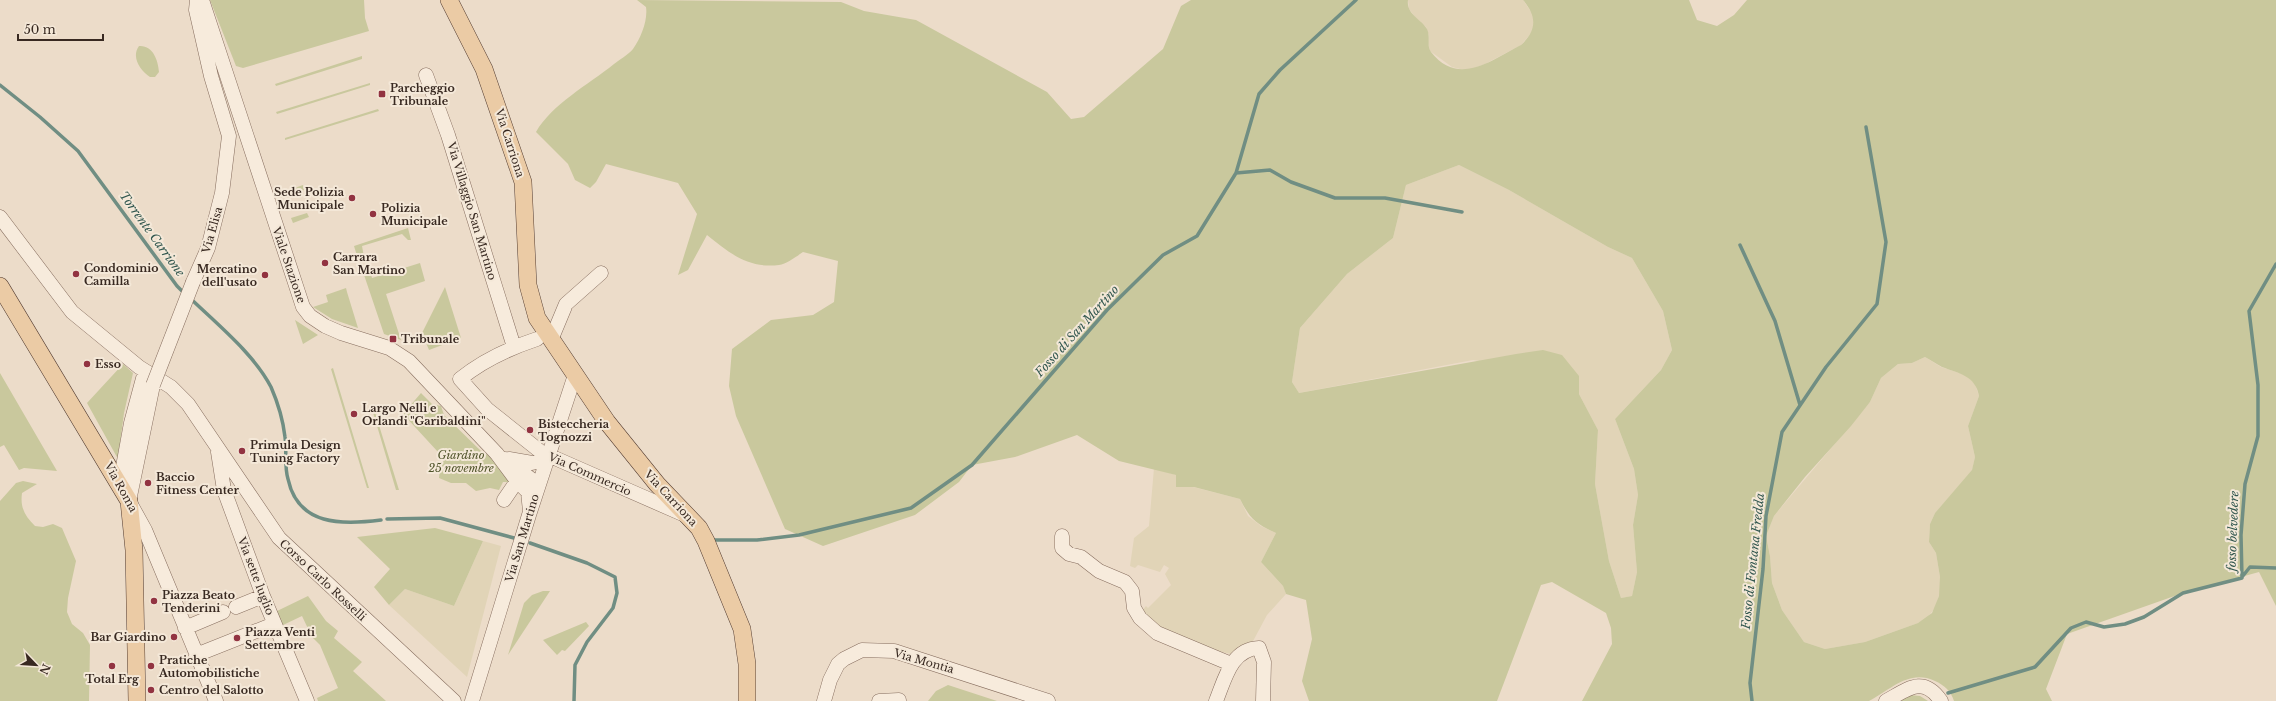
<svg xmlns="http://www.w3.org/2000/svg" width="2276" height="701" font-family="'Libre Baskerville',serif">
<rect width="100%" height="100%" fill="#ecdcc9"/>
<path fill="#e1d4b7" d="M1408 0H1523L1534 16V24L1532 32 1521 45 1485 64 1469 70 1460 69 1452 67 1430 51 1428 43 1429 35 1426 27 1419 22 1409 9Z
M1459 165 1509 190 1608 247 1632 258 1663 311 1672 350 1661 370 1615 419 1634 469 1638 495 1633 525 1637 572 1632 596 1621 598 1609 561 1595 484 1598 430 1579 394V376L1473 360 1299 393 1292 382 1300 328 1347 274 1393 238 1406 185Z
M1925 357 1941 367 1966 375 1975 384 1979 396 1968 426 1975 457 1972 471 1935 513 1930 524 1929 542 1936 553 1940 577 1941 590 1935 608 1927 618 1918 623 1865 642 1825 649 1804 642 1782 610 1772 583 1770 556 1766 536 1774 516 1870 402 1881 378 1898 364 1912 363Z
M1154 468 1176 475V487H1193L1240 499 1248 516 1261 526 1276 533 1261 562 1283 586 1286 594 1267 615 1252 643 1231 654 1209 649 1165 631 1141 612 1146 606 1148 608 1171 585 1165 574 1169 568 1164 565 1160 572 1138 565 1135 568 1130 566 1134 538 1149 526Z
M483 541 501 546 467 677 389 605 405 589 454 606Z"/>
<path fill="#c9c89d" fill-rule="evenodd" d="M210 0H364L365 18 369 31 243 68 236 66Z
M637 0 841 2 864 11 916 20 1047 92 1071 119 1084 117 1163 49 1181 6 1191 0H1408C1406 14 1421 19 1427 29 1431 37 1426 45 1431 52 1458 87 1492 60 1521 45 1537 30 1537 16 1523 0H1689L1697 20 1717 26 1734 15 1747 0H2276V606L2259 572 2183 593 2067 634 2046 689 2052 701H1954C1951 691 1944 685 1935 681 1909 669 1892 689 1869 701H1582L1612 644 1611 628 1606 613 1552 582 1541 585 1497 701H1309L1302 681 1312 639 1306 600 1286 594 1283 586 1261 562 1276 533C1256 524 1250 519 1240 499L1194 487H1176V475L1119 461 1077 435 1015 457 972 465 959 482 915 515 823 546 785 529 736 416 729 386 732 349 771 320 813 315 834 302 838 261 803 252C797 256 787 264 779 265 749 269 729 253 707 235L688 270 678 275 697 214 678 183 606 164 596 182 590 188 575 180 568 164 536 132C552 104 588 85 614 64 619 60 628 55 633 49 641 38 648 20 646 7ZM1459 165 1509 190 1608 247 1632 258 1663 311 1672 350 1661 370 1615 419 1634 469 1638 495 1633 525 1637 572 1632 596 1621 598 1609 561 1595 484 1598 430 1579 394V376L1562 355 1543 350 1516 354 1299 393 1292 382 1300 328 1347 274 1393 238 1406 185ZM1925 357C1931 360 1936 364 1942 367 1958 373 1976 376 1979 396L1968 426 1975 457 1972 470 1935 513 1930 524 1929 542 1936 553 1940 577 1939 596 1932 613 1918 623 1865 642 1825 649 1804 642 1782 610 1772 583 1770 556 1766 536 1774 516 1805 477 1851 426 1870 402 1881 378 1898 364 1912 363Z
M139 46C153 45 158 60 159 72L155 77H150C140 70 131 57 139 46Z
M362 56V59L276 86 275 84Z
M370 83V85L277 114 276 112Z
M378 109 379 111 285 140V138Z
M303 185 304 190 285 196 284 192Z
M307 213 309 217 293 223 291 218Z
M408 228 411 240H408L402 234 362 246 364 257 358 259 354 246Z
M420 263 425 281 386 294 401 340 384 334 362 269 369 267 372 278Z
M445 287 461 338 429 350 422 333Z
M346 288 347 292 358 328 332 319 313 307 328 302 326 295Z
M295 320 318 335 303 344Z
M123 364 133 373 124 413 118 459 87 403Z
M333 368 369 488H367L331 369Z
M0 373 57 471 24 468 19 470 4 445 0 447Z
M421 393 432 404 441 406 444 415 482 452 495 459 510 482H503L499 490 490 488 476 491 466 483H451L439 478 441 458 438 452 403 414Z
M372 409H374L399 490H396Z
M23 481 37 484 22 493C20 508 25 516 35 526L43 527 53 524 62 528 76 561 68 598 67 612 72 624 83 633 90 645 89 701H0V501L16 483Z
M435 528 483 541 454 606 405 589 389 605 374 587 390 569 357 537Z
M543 591H550L508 655 524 603 532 595Z
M308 596 326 621 338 631 334 638 362 662 353 671 386 701H318L317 698 338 688 320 645 312 637 302 616 281 626 275 612Z
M586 622 589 626 565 651 562 650 557 655 543 640Z
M948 685 997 701H928L936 691Z
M1910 695 1920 696 1928 701H1900Z"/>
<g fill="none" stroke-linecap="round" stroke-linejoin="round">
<path stroke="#708e83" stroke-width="3.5" d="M0 85 40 117 78 151 177 286 185 294
M1236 173 1270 170 1291 182 1335 198H1385L1462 212
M1740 245 1775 321 1800 405
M190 298C217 324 254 354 271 387 278 403 283 420 285 437 287 451 284 466 288 479 298 526 342 525 381 520
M387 519 440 518 514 538
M714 540H757L799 535 911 508 972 465 1107 310 1163 255 1197 236 1236 173 1259 94 1280 70 1356 0
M530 543 587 563 615 577 617 593 613 608 587 642 575 665 574 701
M2242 577 2250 567 2276 568
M1948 693 2035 667 2071 628 2086 622 2104 627 2125 624 2144 617 2183 593 2242 578 2241 535 2245 484 2258 436V385L2249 311 2276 264
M1752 701 1750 683 1763 569 1766 516 1782 432 1826 367 1877 304 1886 242 1866 127"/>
<defs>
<path id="minor" d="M202 0 303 307 310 316 325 326 341 333 389 348 409 361 497 454 517 481 528 492 530 511
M426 75 448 135 514 347
M0 217 72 312 139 367 171 387 188 404 279 538 454 701
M193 282 208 248 222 193 229 136 211 76 196 10 197 0
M537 339C510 348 482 361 460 379L487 409 541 452 687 516
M551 340 566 304 601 273
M153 385 129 501 145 530 216 701
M218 452 224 490 263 596 307 701
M505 459 531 479 537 490
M509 459 532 463 547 460
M120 483 131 423 145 371
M504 500 517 481
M1062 536V548L1069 554 1081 557 1099 571 1125 582 1132 591 1134 608 1140 618 1157 633 1231 664
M236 607 263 596
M185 628 223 612
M196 655 274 624
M472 701 529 515 575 375
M824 701 830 680 838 664 844 659 862 650 894 651 1048 701
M879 701 899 700
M1216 701C1225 679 1231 649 1259 648L1264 662 1263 701
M1886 701C1908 689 1923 675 1941 701"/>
<path id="major" d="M449 0 484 69 523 182 528 285 537 318 607 422 657 484 699 528 706 541 742 629 747 664V701
M0 286 129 501 134 550 137 701"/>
</defs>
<use href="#minor" stroke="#876e5f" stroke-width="15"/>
<use href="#major" stroke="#553e33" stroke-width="18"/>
<use href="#minor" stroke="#f7ebdc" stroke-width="14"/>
<use href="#major" stroke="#ebcba5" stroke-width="17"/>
<defs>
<path id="minor-bridge" d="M153 385 193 282"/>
</defs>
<use href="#minor-bridge" stroke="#876e5f" stroke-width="15" stroke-linecap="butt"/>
<use href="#minor-bridge" stroke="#f7ebdc" stroke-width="14"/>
</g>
<g fill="#923341" stroke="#f4e8d8" stroke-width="1.5">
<rect x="378" y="90" width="8" height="8" rx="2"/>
<circle cx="352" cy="198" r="4"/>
<circle cx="373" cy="214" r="4"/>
<circle cx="325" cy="263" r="4"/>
<circle cx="76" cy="274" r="4"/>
<circle cx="265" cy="275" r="4"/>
<rect x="389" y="335" width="8" height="8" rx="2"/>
<circle cx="87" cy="364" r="4"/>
<circle cx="354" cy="414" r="4"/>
<circle cx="530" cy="430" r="4"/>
<circle cx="242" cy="451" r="4"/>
<circle cx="148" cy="483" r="4"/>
<circle cx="154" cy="601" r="4"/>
<circle cx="174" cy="637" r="4"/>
<circle cx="237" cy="638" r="4"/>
<circle cx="112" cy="666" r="4"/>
<circle cx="151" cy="666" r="4"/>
<circle cx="151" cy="690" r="4"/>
</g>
<g text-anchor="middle" stroke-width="4" stroke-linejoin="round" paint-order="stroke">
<g font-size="11" font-weight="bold" fill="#382921" stroke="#f4e8d8" text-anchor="start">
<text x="390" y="92">Parcheggio<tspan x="390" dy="13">Tribunale</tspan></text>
<text x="344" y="196" text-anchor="end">Sede Polizia<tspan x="344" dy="13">Municipale</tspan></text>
<text x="381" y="212">Polizia<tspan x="381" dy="13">Municipale</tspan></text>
<text x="333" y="261">Carrara<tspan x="333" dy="13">San Martino</tspan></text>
<text x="84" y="272">Condominio<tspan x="84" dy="13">Camilla</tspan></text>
<text x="257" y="273" text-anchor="end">Mercatino<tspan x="257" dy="13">dell'usato</tspan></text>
<text x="401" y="343">Tribunale</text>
<text x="95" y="368">Esso</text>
<text x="362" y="412">Largo Nelli e<tspan x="362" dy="13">Orlandi "Garibaldini"</tspan></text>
<text x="538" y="428">Bisteccheria<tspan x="538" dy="13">Tognozzi</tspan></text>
<text x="250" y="449">Primula Design<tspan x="250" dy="13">Tuning Factory</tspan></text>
<text x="156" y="481">Baccio<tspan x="156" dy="13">Fitness Center</tspan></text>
<text x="162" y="599">Piazza Beato<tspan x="162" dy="13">Tenderini</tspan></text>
<text x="245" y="636">Piazza Venti<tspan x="245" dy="13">Settembre</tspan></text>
<text x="166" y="641" text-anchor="end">Bar Giardino</text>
<text x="159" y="664">Pratiche<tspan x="159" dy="13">Automobilistiche</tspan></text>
<text x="112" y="683" text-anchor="middle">Total Erg</text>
<text x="159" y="694">Centro del Salotto</text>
</g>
<g font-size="11" fill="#382921" stroke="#f4e8d8">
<text transform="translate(510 143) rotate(72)" y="4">Via Carriona</text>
<text transform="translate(472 211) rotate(73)" y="4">Via Villaggio San Martino</text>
<text transform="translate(212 230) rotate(-74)" y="4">Via Elisa</text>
<text transform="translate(289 265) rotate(71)" y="4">Viale Stazione</text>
<text transform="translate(590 474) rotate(24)" y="4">Via Commercio</text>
<text transform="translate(121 487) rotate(61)" y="4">Via Roma</text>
<text transform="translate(671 498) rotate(47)" y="4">Via Carriona</text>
<text transform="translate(522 538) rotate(-73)" y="4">Via San Martino</text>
<text transform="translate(256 576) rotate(69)" y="4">Via sette luglio</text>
<text transform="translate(323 580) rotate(43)" y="4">Corso Carlo Rosselli</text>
<text transform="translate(924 661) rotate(16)" y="4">Via Montia</text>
</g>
<g font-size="11" font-style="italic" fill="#4f5329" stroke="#f4e8d8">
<text x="461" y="459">Giardino<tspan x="461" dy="13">25 novembre</tspan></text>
</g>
<g font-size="12" font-style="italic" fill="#32574f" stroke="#f4e8d8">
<text transform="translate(152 234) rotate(54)" y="4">Torrente Carrione</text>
<text transform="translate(1077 331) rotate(-48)" y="4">Fosso di San Martino</text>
<text transform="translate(2233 531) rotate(-88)" y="4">fosso belvedere</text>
<text transform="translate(1753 561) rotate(-84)" y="4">Fosso di Fontana Fredda</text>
</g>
</g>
<g transform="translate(36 665) rotate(115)" stroke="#f4e8d8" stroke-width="3" paint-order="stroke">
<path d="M0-3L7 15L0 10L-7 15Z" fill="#382921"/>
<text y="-6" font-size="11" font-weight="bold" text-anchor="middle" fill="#382921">N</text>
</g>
<path d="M18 34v6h85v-6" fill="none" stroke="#382921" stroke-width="2"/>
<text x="24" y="34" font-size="12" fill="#382921" stroke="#f4e8d8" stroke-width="3" paint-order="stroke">50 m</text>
</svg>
